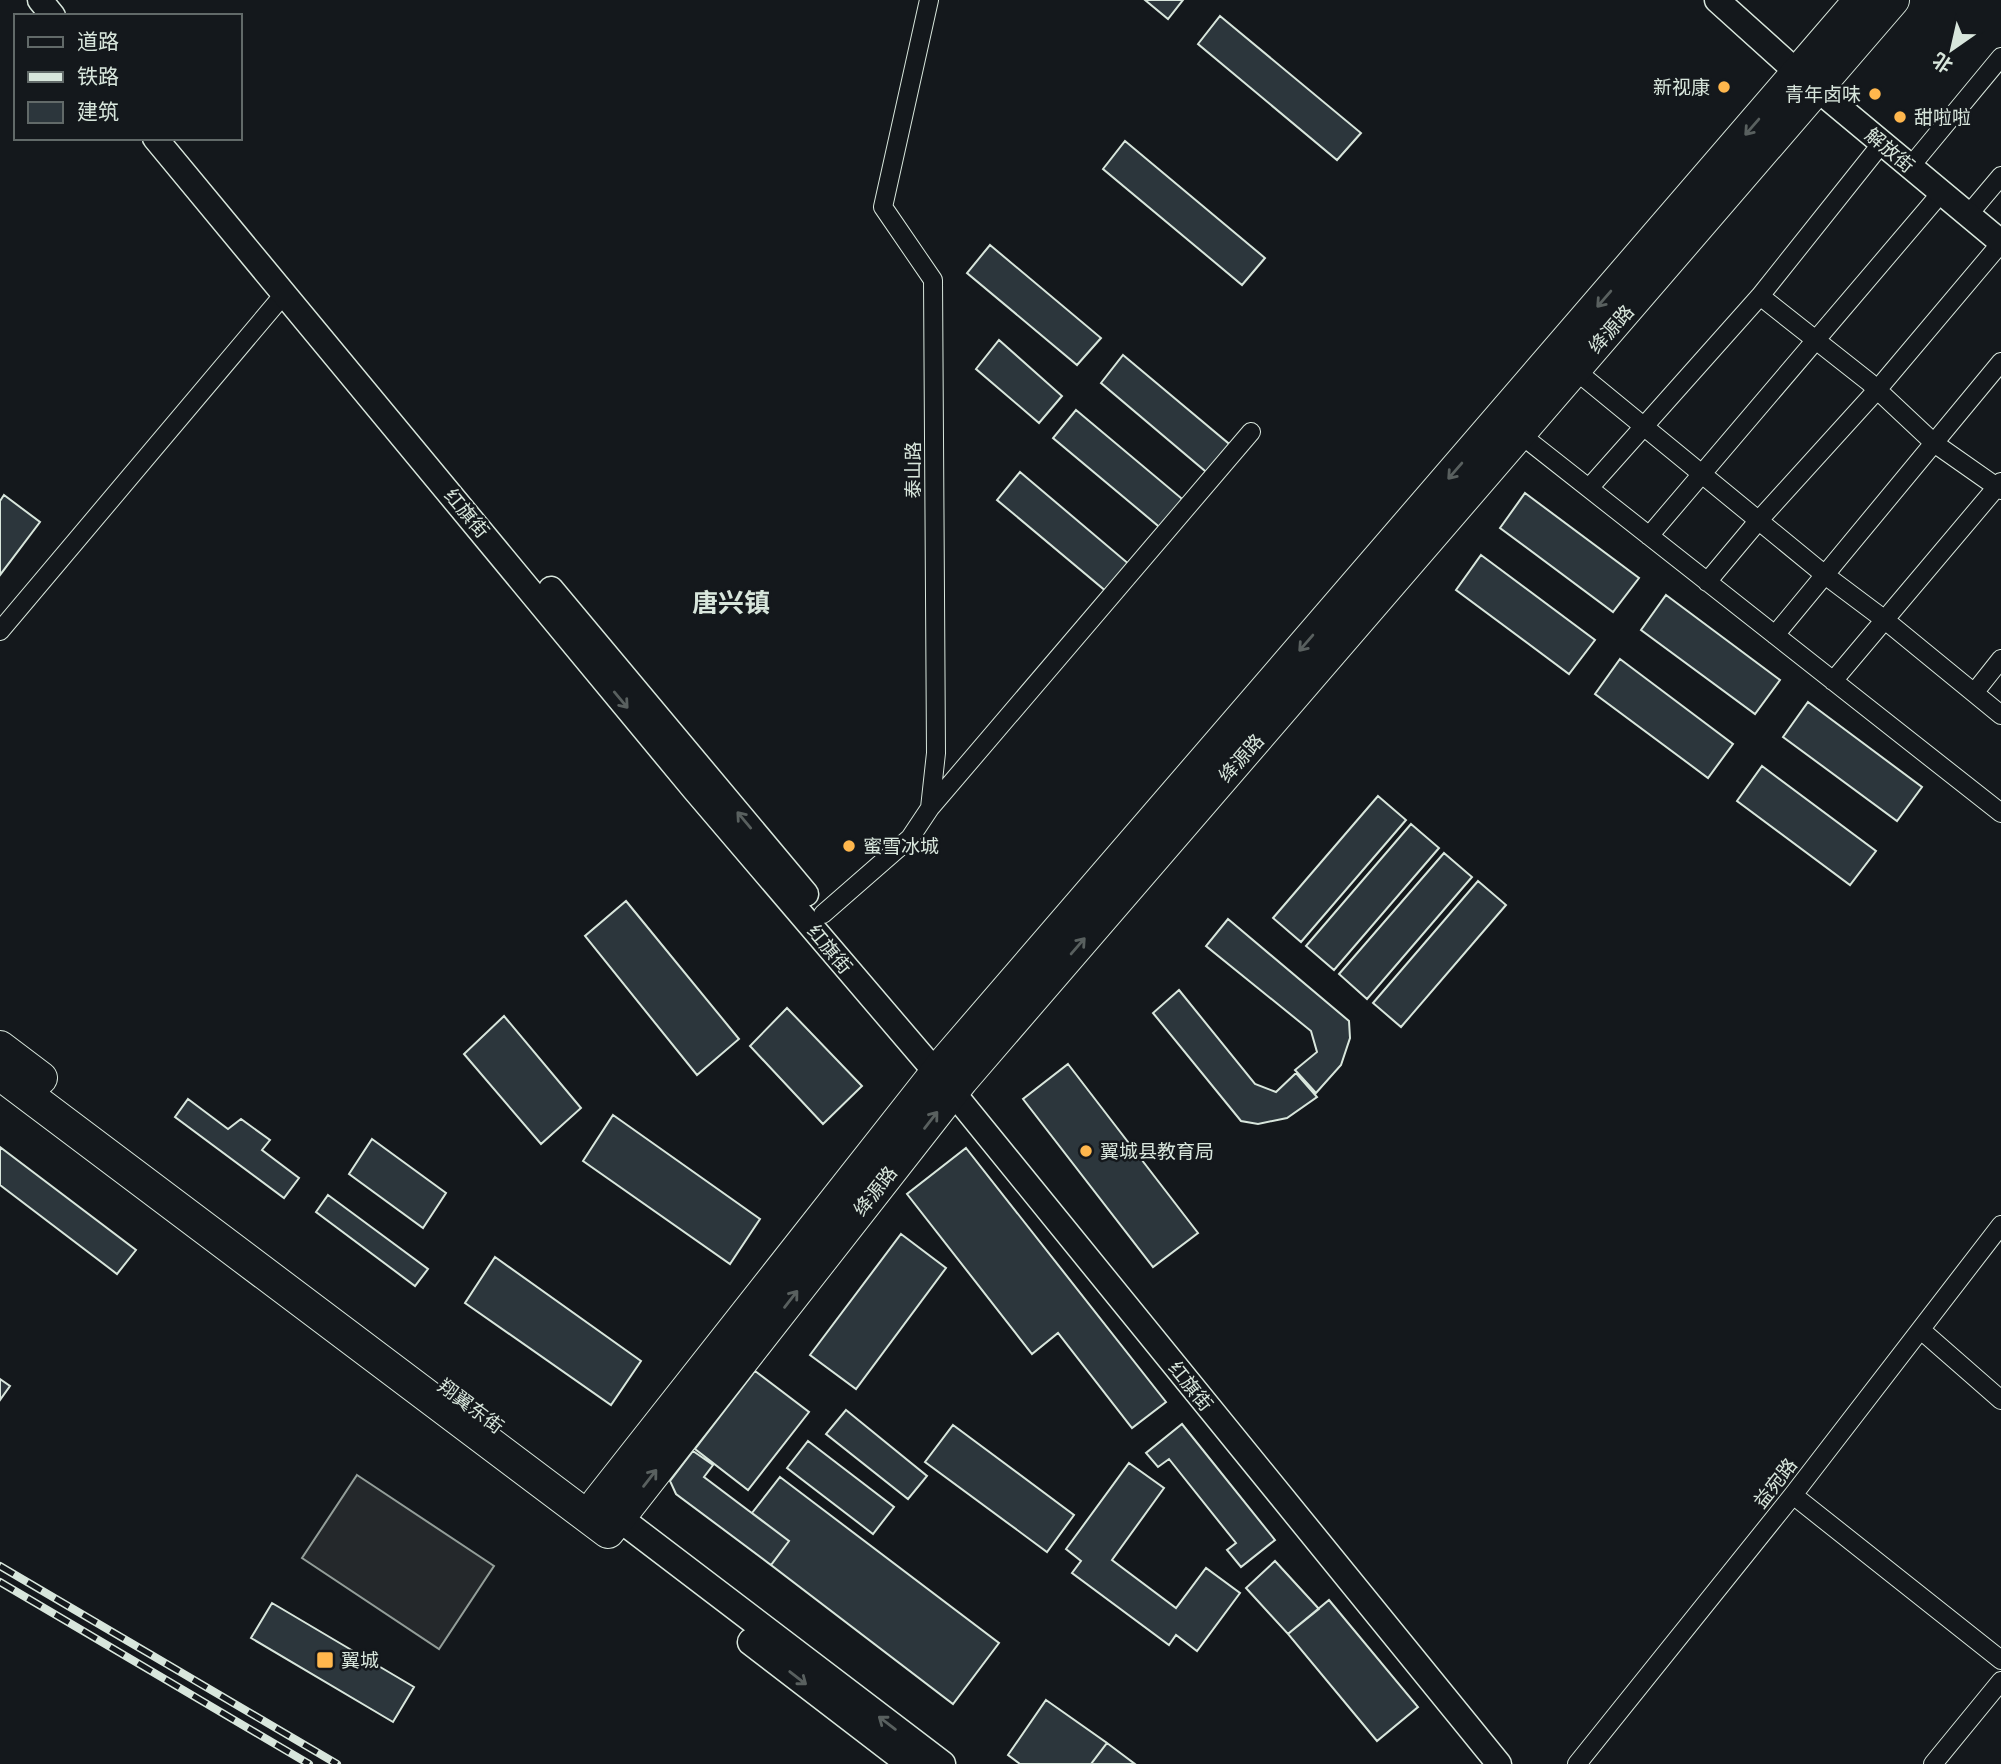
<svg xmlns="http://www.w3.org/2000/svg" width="2001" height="1764" font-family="Montserrat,'Noto Sans SC',sans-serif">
<rect width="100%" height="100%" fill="#14181c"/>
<path fill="#24282b" stroke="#939e99" stroke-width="2" d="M357 1475 494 1566 439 1649 302 1558Z"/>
<path fill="#2c363c" stroke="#d8e6dc" stroke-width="2" d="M1145 0H1183L1168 19Z
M1220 16 1361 133 1337 160 1198 44Z
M1125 141 1265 258 1242 285 1103 169Z
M990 245 1101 338 1077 365 967 273Z
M999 340 1062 396 1039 423 976 369Z
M1123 355 1234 448 1211 476 1101 383Z
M1076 410 1187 503 1163 530 1053 438Z
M1020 472 1130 565 1107 592 997 500Z
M1525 493 1639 578 1613 612 1500 528Z
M4 495 40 522 0 575V501Z
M1481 555 1595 640 1569 674 1456 590Z
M1666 595 1780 680 1755 714 1641 630Z
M1620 659 1733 744 1708 778 1595 694Z
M1808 702 1922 787 1897 821 1783 737Z
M1762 766 1876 851 1850 885 1737 801Z
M1378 796 1406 820 1301 942 1273 918Z
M1411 824 1439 848 1334 970 1306 946Z
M1444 853 1472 877 1367 999 1339 974Z
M1478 881 1506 905 1401 1027 1373 1003Z
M626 901 739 1039 697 1075 585 936Z
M1228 919 1349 1021 1350 1038 1341 1065 1316 1093 1295 1070 1317 1052 1311 1031 1206 946Z
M1179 990 1255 1084 1276 1092 1296 1073 1317 1097 1287 1118 1258 1124 1241 1121 1153 1013Z
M787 1008 862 1086 823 1124 750 1046Z
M504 1016 581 1108 541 1144 464 1054Z
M1068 1064 1198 1233 1153 1267 1023 1099Z
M188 1099 228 1129 241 1119 270 1140 262 1150 299 1178 284 1198 175 1117Z
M613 1115 760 1219 730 1264 583 1161Z
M372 1139 446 1193 423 1228 349 1174Z
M0 1147 136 1250 117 1274 0 1185Z
M966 1148 1166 1402 1132 1428 1058 1333 1032 1354 907 1194Z
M328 1195 428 1269 415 1286 316 1212Z
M901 1234 946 1268 856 1389 810 1355Z
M495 1257 641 1361 611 1405 465 1303Z
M755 1371 809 1412 748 1490 695 1449Z
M0 1379 10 1386 0 1400Z
M846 1410 927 1476 908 1499 826 1434Z
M1182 1424 1275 1540 1241 1567 1227 1550 1236 1543 1169 1459 1158 1467 1146 1453Z
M953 1425 1074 1515 1047 1552 925 1462Z
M808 1441 894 1507 873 1534 787 1468Z
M693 1451 713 1465 704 1477 789 1541 771 1565 676 1494 670 1481Z
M1129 1463 1164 1488 1112 1560 1176 1608 1206 1568 1240 1593 1197 1651 1176 1635 1169 1645 1072 1573 1081 1561 1066 1549Z
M780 1477 999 1643 953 1704 771 1565 789 1541 752 1513Z
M1275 1561 1319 1609 1288 1634 1246 1588Z
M1329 1600 1418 1707 1377 1741 1288 1634Z
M272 1603 414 1687 393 1722 251 1638Z
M1046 1700 1107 1743 1091 1764H1020L1008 1755Z
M1107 1743 1135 1764H1091Z"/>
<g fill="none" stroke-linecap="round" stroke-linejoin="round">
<defs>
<path id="street" d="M1910 167 2001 57
M1968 215 2001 176
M1760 296 1882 143
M1575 370 1825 575 1885 620 2001 715
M1520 434 2001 813
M1589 488 1760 296 1869 382 1934 443 2001 490
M1649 536 1941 193
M1707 582 1759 520 1877 390 2001 243
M0 631 285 293
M1775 635 2001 362
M1833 681 2001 482
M1974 693 2001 659
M930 808 1251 432
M823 914 910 838 930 808 936 753 933 280 883 207 929 0
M1921 1330 2001 1400
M1793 1495 2001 1660
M1577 1764 1793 1495 2001 1225
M1933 1764 2001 1681"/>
<path id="secondary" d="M40 0 53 16
M1717 0 1798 73 2001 242
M155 138 694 789 951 1090 1499 1764
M551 589 806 894"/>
<path id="primary" d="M619 1518 942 1764
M751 1642 910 1764"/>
<path id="highway" d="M0 1047 41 1078
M0 1074 608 1532 962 1080 1893 0
M592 1519 598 1502 943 1064 1860 0"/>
</defs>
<use href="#street" stroke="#d8e6dc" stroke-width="20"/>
<use href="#secondary" stroke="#d8e6dc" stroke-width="27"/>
<use href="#primary" stroke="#d8e6dc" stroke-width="29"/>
<use href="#highway" stroke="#d8e6dc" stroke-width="34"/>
<use href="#street" stroke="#14181c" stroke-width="18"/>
<use href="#secondary" stroke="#14181c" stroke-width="24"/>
<use href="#primary" stroke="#14181c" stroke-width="26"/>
<use href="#highway" stroke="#14181c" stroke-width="32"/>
<defs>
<path id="rail" d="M0 1566 337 1764
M0 1582 309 1764"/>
</defs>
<use href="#rail" stroke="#d8e6dc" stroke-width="8"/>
<use href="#rail" stroke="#14181c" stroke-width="5" stroke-dasharray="16" stroke-linecap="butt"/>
</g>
<defs><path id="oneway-shaft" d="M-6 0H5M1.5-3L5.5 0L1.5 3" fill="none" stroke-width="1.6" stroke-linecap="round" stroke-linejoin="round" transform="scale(1.75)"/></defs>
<g stroke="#59605f">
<use href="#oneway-shaft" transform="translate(1752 127) rotate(131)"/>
<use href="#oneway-shaft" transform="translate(1604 299) rotate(131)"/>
<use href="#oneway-shaft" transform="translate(1455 471) rotate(131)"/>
<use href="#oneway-shaft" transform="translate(1306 643) rotate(131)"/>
<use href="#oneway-shaft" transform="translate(621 700) rotate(50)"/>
<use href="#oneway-shaft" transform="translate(744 820) rotate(-130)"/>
<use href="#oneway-shaft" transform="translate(1078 946) rotate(-49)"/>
<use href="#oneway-shaft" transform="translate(931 1120) rotate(-52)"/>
<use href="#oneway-shaft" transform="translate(791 1299) rotate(-52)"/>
<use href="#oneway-shaft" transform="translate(650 1478) rotate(-52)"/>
<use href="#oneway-shaft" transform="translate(798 1678) rotate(38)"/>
<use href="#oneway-shaft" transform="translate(887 1723) rotate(-143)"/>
</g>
<g fill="#ffb74d" stroke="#14181c" stroke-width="2.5">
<circle cx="1724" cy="87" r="7"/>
<circle cx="1875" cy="94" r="7"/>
<circle cx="1900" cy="117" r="7"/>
<circle cx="849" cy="846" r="7"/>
<circle cx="1086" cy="1151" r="7"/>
<rect x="316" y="1651" width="18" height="18" rx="3.5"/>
</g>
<g text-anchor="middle" stroke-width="5" stroke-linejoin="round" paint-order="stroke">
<g font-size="19" fill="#d8e6dc" stroke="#14181c" text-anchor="start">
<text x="1710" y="94" text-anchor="end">新视康</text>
<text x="1861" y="101" text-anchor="end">青年卤味</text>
<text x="1914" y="124">甜啦啦</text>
<text x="863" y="853">蜜雪冰城</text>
<text x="1100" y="1158">翼城县教育局</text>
<text x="341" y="1667">翼城</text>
</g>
<g font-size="19" fill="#d8e6dc" stroke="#14181c">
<text transform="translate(1890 150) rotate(40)" y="7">解放街</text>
<text transform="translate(1611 329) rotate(-49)" y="7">绛源路</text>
<text transform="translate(913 470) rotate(-90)" y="7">泰山路</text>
<text transform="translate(467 513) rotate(50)" y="7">红旗街</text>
<text transform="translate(1241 758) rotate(-49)" y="7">绛源路</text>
<text transform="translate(830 949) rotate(50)" y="7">红旗街</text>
<text transform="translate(875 1191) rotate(-52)" y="7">绛源路</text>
<text transform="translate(1191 1386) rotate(51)" y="7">红旗街</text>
<text transform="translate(471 1406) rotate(37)" y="7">翔翼东街</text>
<text transform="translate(1775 1483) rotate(-52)" y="7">益宛路</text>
</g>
<g font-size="26" font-weight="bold" fill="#d8e6dc" stroke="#14181c">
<text x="731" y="612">唐兴镇</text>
</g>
</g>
<rect x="14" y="14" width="228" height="126" fill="#14181c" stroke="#626a69" stroke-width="2"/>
<rect x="28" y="37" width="35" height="10" fill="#14181c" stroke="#626a69" stroke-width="2"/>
<text x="77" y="49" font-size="21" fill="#d8e6dc">道路</text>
<rect x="28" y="72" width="35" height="10" fill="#d8e6dc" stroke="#626a69" stroke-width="2"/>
<text x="77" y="84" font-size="21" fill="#d8e6dc">铁路</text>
<rect x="28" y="102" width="35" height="21" fill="#2c363c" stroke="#626a69" stroke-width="2"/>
<text x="77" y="119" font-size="21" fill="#d8e6dc">建筑</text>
<g transform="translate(1952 49) rotate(214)" stroke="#14181c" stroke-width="5" paint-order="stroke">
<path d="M0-5L12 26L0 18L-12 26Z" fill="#d8e6dc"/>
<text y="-10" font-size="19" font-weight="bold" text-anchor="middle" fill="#d8e6dc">北</text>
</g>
</svg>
